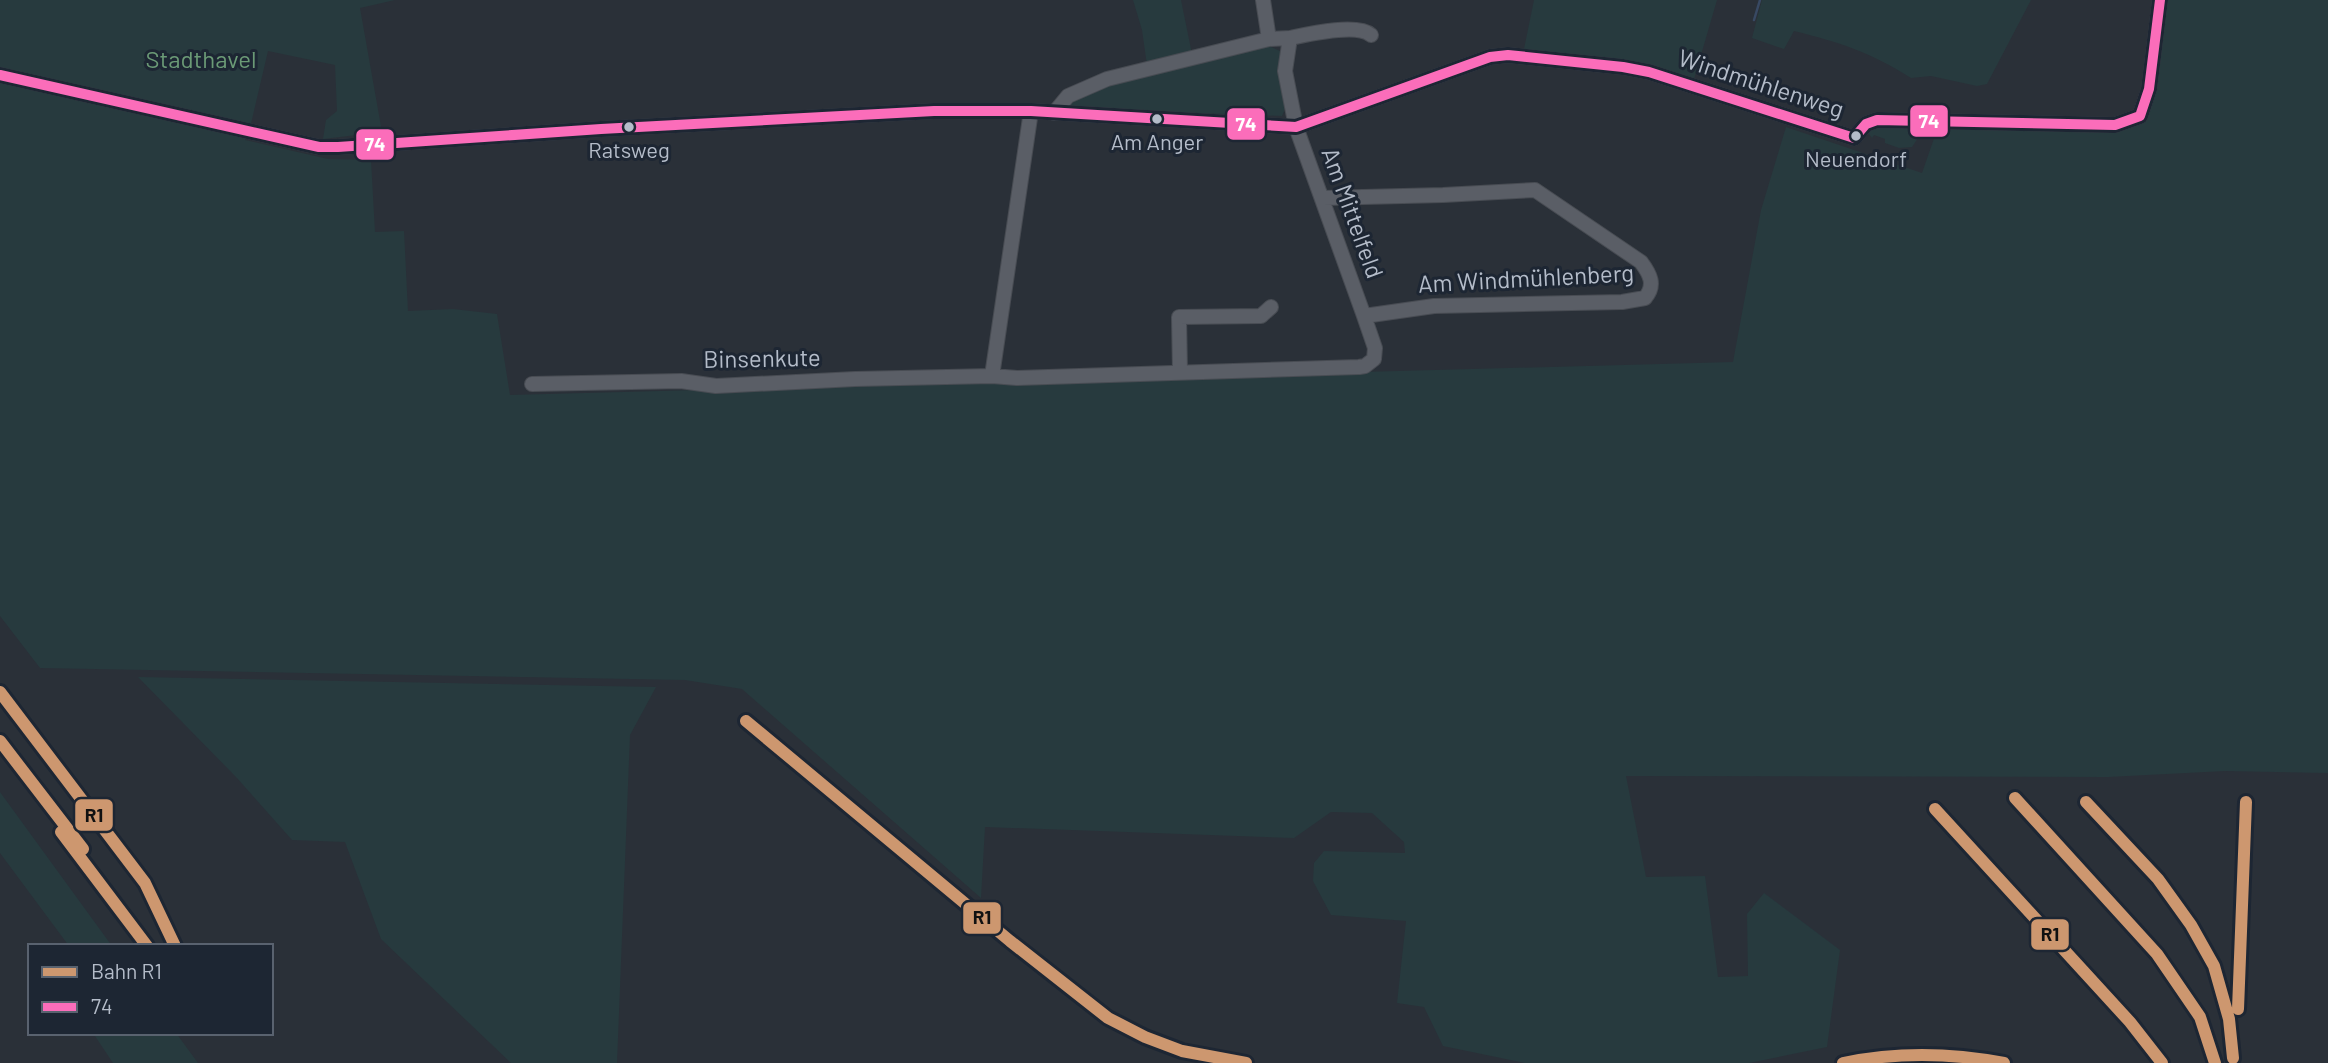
<svg xmlns="http://www.w3.org/2000/svg" width="2328" height="1063" font-family="Barlow,sans-serif">
<rect width="100%" height="100%" fill="#2a3038"/>
<path fill="#273a3e" d="M0 0H395L360 8 382 132 323 139 326 120 337 111 335 65 268 51 249 132H247L245 140 328 159 371 160 375 232 404 231 408 311 453 309 497 314 510 395 1733 362 1761 210 1786 127 1922 173 1938 127 2135 124 2164 0H2328V773L2225 771 2108 777 1626 776 1646 877 1705 876 1718 977 1748 976 1747 914 1764 893 1840 950 1827 1047 1749 1063H1525L1443 1046 1424 1007 1397 1003 1406 921 1331 915 1313 881 1314 863 1324 851 1405 853 1404 842 1372 813 1331 812 1294 838 985 827 981 898 742 689 685 680 40 668 0 616Z
M1133 0H1181L1192 54 1147 65 1142 30Z
M1534 0H1717L1694 79 1651 66 1524 49Z
M1762 0H2031L1987 84 1977 86 1931 76 1911 78C1872 53 1839 42 1794 31L1784 49 1752 38Z
M1262 43 1280 51C1281 70 1291 99 1282 116L1068 108 1072 98 1107 82Z
M1911 125 1917 128 1918 138 1912 147 1899 148 1885 143V139L1874 135 1872 138 1869 134 1872 126Z
M138 677 656 687 630 735 617 1063H511L381 939 345 842 292 840 237 778Z
M0 792 112 946H69L0 853Z
M93 1033H176L198 1063H113Z"/>
<g fill="none" stroke-linecap="round" stroke-linejoin="round">
<path stroke="#384963" stroke-width="2.5" d="M1754 20 1760 0"/>
<defs>
<path id="minor" d="M1263 0 1269 39
M1290 38C1309 34 1357 23 1371 35
M0 75 319 147H338L601 129 934 111H1031L1296 127 1490 57 1508 55 1623 67 1649 72 1854 138 1866 124 1877 120 2115 125 2140 116 2149 89 2160 0
M1323 198 1443 195 1535 190 1641 262C1650 274 1656 285 1645 298L1622 302 1434 306 1364 316
M1180 372 1179 317 1261 316 1271 307
M992 376 1031 111
M532 384 681 381 716 386 855 379 992 376 1017 378 1359 367 1365 366 1374 359 1375 348 1364 316 1296 127 1285 71 1290 38 1269 39 1107 79 1068 96 1054 113"/>
</defs>
<use href="#minor" stroke="#484c53" stroke-width="16"/>
<use href="#minor" stroke="#5a5e66" stroke-width="14"/>
<defs>
<path id="bus-1" d="M0 75 319 147H338L601 129 934 111H1031L1296 127 1490 57 1508 55 1623 67 1649 72 1854 138 1866 124 1877 120 2115 125 2140 116 2149 89 2160 0"/>
</defs>
<use href="#bus-1" stroke="#1d2633" stroke-width="16"/>
<use href="#bus-1" stroke="#fb6dba" stroke-width="10"/>
<defs>
<path id="rail-1" d="M0 692 145 883 175 946
M746 721 1010 941 1108 1018 1145 1037 1182 1051 1246 1063
M0 741 83 849
M2015 798 2157 954 2200 1017 2215 1063
M2086 802 2158 879 2191 925 2214 966 2229 1019 2233 1058
M1935 809 2130 1022 2162 1063
M61 832 147 946
M2238 1009 2246 802
M1843 1063C1896 1052 1952 1053 2004 1063"/>
</defs>
<use href="#rail-1" stroke="#1d2633" stroke-width="18"/>
<use href="#rail-1" stroke="#cd976f" stroke-width="12"/>
</g>
<g fill="#b4bcc9" stroke="#1d2633" stroke-width="2.5">
<circle cx="1157" cy="119" r="6"/>
<circle cx="629" cy="127" r="6"/>
<circle cx="1856" cy="136" r="6"/>
</g>
<g text-anchor="middle" stroke-width="6" stroke-linejoin="round" paint-order="stroke">
<g font-size="22" fill="#b4bcc9" stroke="#1d2633">
<text x="1157" y="150">Am Anger</text>
<text x="629" y="158">Ratsweg</text>
<text x="1856" y="167">Neuendorf</text>
</g>
<g font-size="24" fill="#6b9a76" stroke="#1d2633">
<text x="201" y="68">Stadthavel</text>
</g>
<g font-size="24" fill="#b4bcc9" stroke="#1d2633">
<text transform="translate(1761 84) rotate(18)" y="8">Windmühlenweg</text>
<text transform="translate(1352 213) rotate(70)" y="8">Am Mittelfeld</text>
<text transform="translate(1526 279) rotate(-3)" y="8">Am Windmühlenberg</text>
<text transform="translate(762 359) rotate(-1)" y="8">Binsenkute</text>
</g>
</g>
<g stroke="#1d2633" stroke-width="2.5">
<rect x="1909" y="104" width="40" height="34" rx="7" fill="#fb6dba"/>
<rect x="1226" y="107" width="40" height="34" rx="7" fill="#fb6dba"/>
<rect x="355" y="128" width="40" height="33" rx="7" fill="#fb6dba"/>
<rect x="74" y="798" width="40" height="34" rx="7" fill="#cd976f"/>
<rect x="962" y="901" width="40" height="34" rx="7" fill="#cd976f"/>
<rect x="2030" y="918" width="40" height="33" rx="7" fill="#cd976f"/>
</g>
<g font-size="19" text-anchor="middle" font-weight="bold" fill="#fff">
<text x="1929" y="128">74</text>
<text x="1246" y="131">74</text>
<text x="375" y="151">74</text>
</g>
<g font-size="19" text-anchor="middle" font-weight="bold" fill="#111">
<text x="94" y="822">R1</text>
<text x="982" y="924">R1</text>
<text x="2050" y="941">R1</text>
</g>
<rect x="28" y="944" width="245" height="91" fill="#1d2633" stroke="#59626f" stroke-width="2"/>
<rect x="42" y="967" width="35" height="10" fill="#cd976f" stroke="#59626f" stroke-width="2"/>
<text x="91" y="979" font-size="21" fill="#b4bcc9">Bahn R1</text>
<rect x="42" y="1002" width="35" height="10" fill="#fb6dba" stroke="#59626f" stroke-width="2"/>
<text x="91" y="1014" font-size="21" fill="#b4bcc9">74</text>
</svg>
